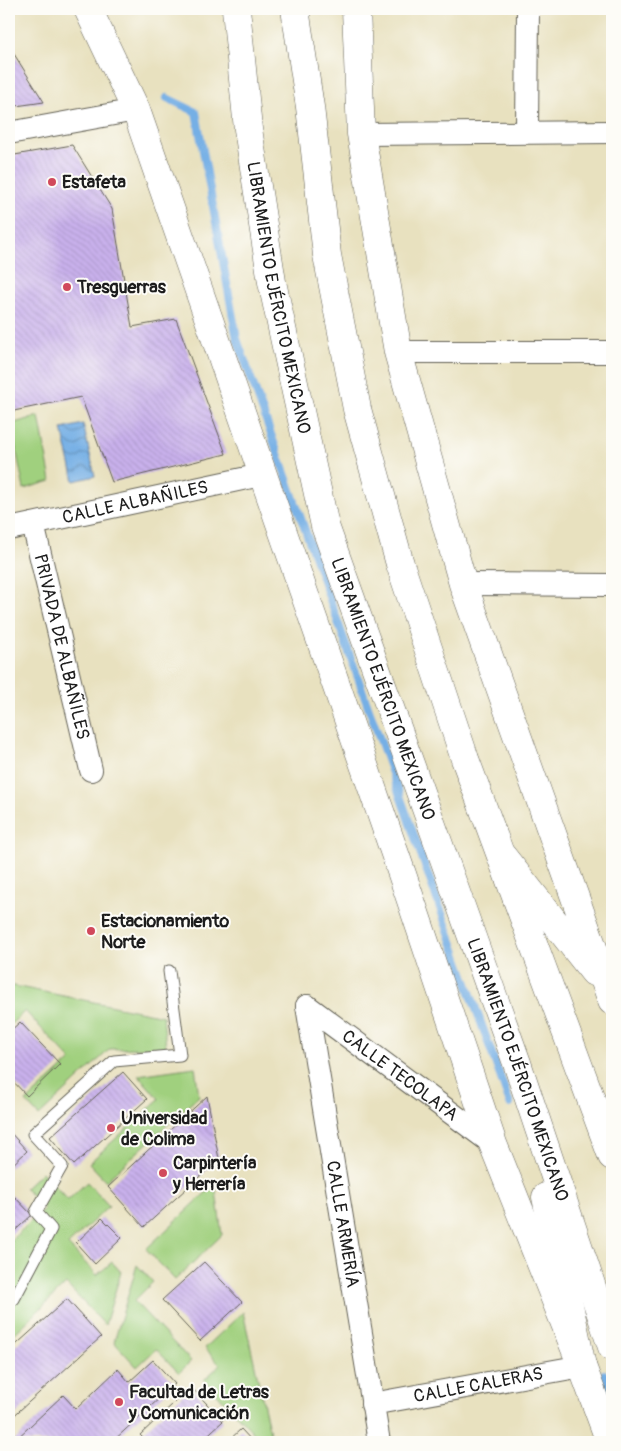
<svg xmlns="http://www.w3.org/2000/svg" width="621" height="1451" font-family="Pangolin,sans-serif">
<defs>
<pattern id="water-waves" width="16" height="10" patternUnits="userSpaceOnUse" patternTransform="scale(1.25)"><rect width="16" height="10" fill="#75afe5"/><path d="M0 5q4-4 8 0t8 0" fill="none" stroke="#5f8eb9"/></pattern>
<pattern id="building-back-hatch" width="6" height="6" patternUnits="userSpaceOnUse" patternTransform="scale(1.25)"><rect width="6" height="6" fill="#c9b1ec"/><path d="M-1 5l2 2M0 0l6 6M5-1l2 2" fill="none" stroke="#ac98ca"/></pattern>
</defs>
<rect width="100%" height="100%" fill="#fdfcf7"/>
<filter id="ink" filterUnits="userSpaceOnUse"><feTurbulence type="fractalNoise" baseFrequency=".02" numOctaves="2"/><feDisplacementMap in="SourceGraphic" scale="10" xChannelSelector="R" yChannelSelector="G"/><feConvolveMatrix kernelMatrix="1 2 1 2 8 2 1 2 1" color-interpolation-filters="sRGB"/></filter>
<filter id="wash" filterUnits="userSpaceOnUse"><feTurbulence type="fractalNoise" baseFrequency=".0096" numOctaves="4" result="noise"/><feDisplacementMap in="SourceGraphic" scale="20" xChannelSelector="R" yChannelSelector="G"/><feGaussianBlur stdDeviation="1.12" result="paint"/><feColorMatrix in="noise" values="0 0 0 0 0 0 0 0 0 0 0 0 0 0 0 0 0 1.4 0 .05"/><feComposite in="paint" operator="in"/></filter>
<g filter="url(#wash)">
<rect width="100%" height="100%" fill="#e8e1bf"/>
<path fill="#a0d07e" stroke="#5e764d" d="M39 416 51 481 24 489 11 424Z
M9 985 163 1016 166 1047 110 1049 39 1116 26 1102 71 1060 25 1011 9 1026Z
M195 1067 199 1096 106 1181 89 1163 159 1099 138 1075Z
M42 1172 68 1200 87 1182 109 1206 68 1245 97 1275 112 1262 121 1272 105 1325 66 1284 9 1339V1242L44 1209 25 1188Z
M215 1184 222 1235 175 1280 146 1249Z
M137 1265 153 1282 134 1301 191 1361 179 1373 156 1349 137 1367 114 1342Z
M243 1312 272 1442H262L204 1380 220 1365 205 1348Z"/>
<path fill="url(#water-waves)" stroke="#486680" d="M83 424 95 476 74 481 62 429Z"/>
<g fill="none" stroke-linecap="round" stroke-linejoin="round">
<path stroke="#75afe5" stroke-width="8" d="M167 98 196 112 237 339 510 1104
M604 1374 612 1396"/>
</g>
<g id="blocks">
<path fill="url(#building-back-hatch)" d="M9 46 44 102 9 107Z
M72 145 112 209 132 327 176 319 226 454 112 482 81 397 9 412V156Z
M20 1022 60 1064 27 1096 9 1077V1032Z
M123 1072 147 1099 74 1165 50 1137Z
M207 1096 219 1159 144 1227 108 1187Z
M9 1131 27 1151 9 1168Z
M13 1195 32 1215 9 1236V1199Z
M102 1218 122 1238 95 1264 76 1243Z
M204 1262 242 1302 200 1341 162 1300Z
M67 1299 101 1337 9 1420V1351Z
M153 1360 175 1384 112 1442H13L63 1395 76 1409 118 1369 129 1382Z
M191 1387 223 1421 200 1442H147L140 1435Z
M241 1429 253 1442H227Z"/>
</g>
</g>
<g filter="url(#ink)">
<use href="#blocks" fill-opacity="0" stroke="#636155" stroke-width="1"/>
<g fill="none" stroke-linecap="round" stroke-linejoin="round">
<defs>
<path id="lane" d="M9 1303 14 1299 51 1229 36 1212 62 1166 33 1134 114 1061 180 1055 169 971"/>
<g id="street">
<path d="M527 132 528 9"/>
<path d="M9 133 136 110"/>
<path d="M361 134 612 132"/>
<path d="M398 352H612"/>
<path id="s1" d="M33 524 91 770"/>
<path id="s2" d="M9 529 261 475"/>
<path d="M463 584 612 585"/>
<path id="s3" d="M307 1006 379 1442"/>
<path id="s4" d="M307 1006 493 1144"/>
<path id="s5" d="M372 1404 582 1366"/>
</g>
<path id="secondary" d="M88 9 136 110 402 874 493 1144 582 1366 610 1442
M356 9 361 134 398 352 463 584 612 1001
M503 857 594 972"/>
<g id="highway">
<path id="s6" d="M236 9 248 129 272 282 325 526 517 1063 612 1347"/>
<path d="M295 9 310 107 327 255 357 409 400 564 465 759 612 1156"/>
<path d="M546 1197 582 1366"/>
</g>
</defs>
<use href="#lane" stroke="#636155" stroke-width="13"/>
<use href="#street" stroke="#636155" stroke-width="24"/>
<use href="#secondary" stroke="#636155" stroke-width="29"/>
<use href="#highway" stroke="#636155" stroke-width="29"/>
<use href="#lane" stroke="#fff" stroke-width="11"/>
<use href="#street" stroke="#fff" stroke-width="22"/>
<use href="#secondary" stroke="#fff" stroke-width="28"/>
<use href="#highway" stroke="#fff" stroke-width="28"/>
</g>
</g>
<g fill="#d1495b" stroke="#fdfcf7" stroke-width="2">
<circle cx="52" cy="182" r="5"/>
<circle cx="67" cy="287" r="5"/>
<circle cx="91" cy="931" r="5"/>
<circle cx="111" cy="1128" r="5"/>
<circle cx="163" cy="1173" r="5"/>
<circle cx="119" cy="1402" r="5"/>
</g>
<g text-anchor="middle" stroke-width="4" stroke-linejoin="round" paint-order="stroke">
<g font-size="18" font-weight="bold" fill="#1c1c1c" stroke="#fdfcf7" text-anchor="start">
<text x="62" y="188">Estafeta</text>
<text x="77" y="293">Tresguerras</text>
<text x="101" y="927">Estacionamiento<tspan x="101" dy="21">Norte</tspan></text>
<text x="121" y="1124">Universidad<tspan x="121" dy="21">de Colima</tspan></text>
<text x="173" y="1169">Carpintería<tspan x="173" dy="21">y Herrería</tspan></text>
<text x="129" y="1398">Facultad de Letras<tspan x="129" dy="21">y Comunicación</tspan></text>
</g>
<g font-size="18" fill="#1c1c1c" stroke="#fdfcf7">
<text dy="6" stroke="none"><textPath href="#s6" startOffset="292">LIBRAMIENTO EJÉRCITO MEXICANO</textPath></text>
<text dy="6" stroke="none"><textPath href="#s2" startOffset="129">CALLE ALBAÑILES</textPath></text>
<text dy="6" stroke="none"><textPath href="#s1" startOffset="126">PRIVADA DE ALBAÑILES</textPath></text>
<text dy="6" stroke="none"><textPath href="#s6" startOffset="698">LIBRAMIENTO EJÉRCITO MEXICANO</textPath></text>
<text dy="6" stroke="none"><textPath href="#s6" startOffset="1102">LIBRAMIENTO EJÉRCITO MEXICANO</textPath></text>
<text dy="6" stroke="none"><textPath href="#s4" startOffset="116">CALLE TECOLAPA</textPath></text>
<text dy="6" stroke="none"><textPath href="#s3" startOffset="221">CALLE ARMERÍA</textPath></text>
<text dy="6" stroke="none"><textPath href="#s5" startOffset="108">CALLE CALERAS</textPath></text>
</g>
</g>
<rect width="621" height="1451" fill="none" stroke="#fdfcf7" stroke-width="30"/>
</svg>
